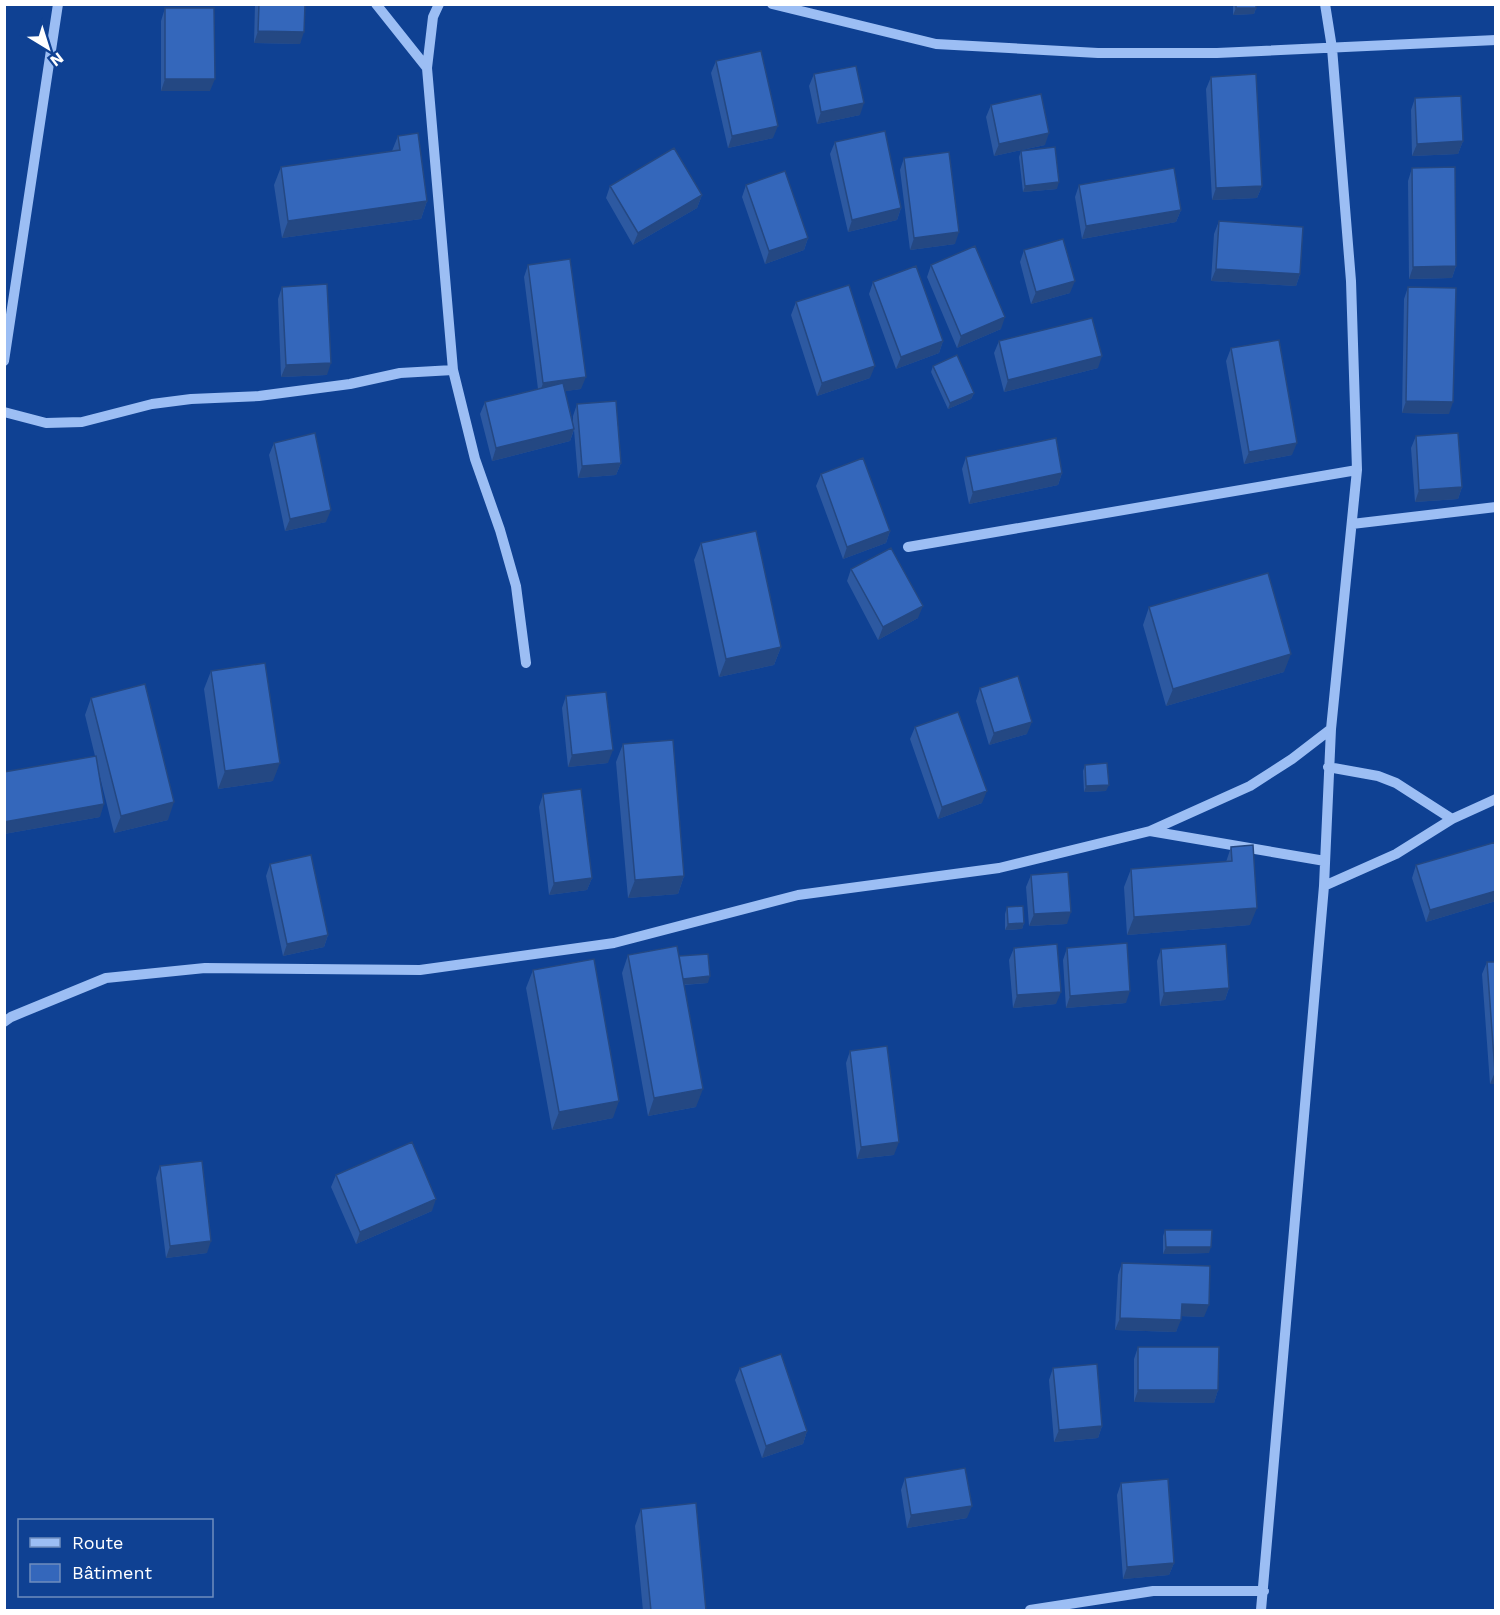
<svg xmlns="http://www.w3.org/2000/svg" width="1500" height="1615" font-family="'Work Sans',sans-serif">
<rect width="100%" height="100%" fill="#0f4193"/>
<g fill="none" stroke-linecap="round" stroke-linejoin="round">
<path stroke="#9cbef4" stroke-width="10" d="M376 4 427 68
M439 4 433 17 427 68 453 370 475 459 500 530 516 586 526 663
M772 4 936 44 1098 53H1217L1496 40
M4 361 58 4
M4 412 46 423 82 422 152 404 191 399 259 396 350 384 400 373 453 370
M1352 524 1496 507
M908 547 1357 470
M1328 767 1378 776 1396 783 1452 819
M1150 831 1250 786 1292 759 1331 729
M1324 886 1396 854 1452 819 1496 799
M4 1022 11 1017 106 978 205 968 420 970 614 943 798 895 999 868 1150 831 1325 861
M1030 1610 1153 1591H1264
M1261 1610 1324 886 1331 729 1357 470 1351 281 1332 48 1325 4"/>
</g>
<path fill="#2d59a1" d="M255 4H305L300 44 254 43Z
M1233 4H1256V8L1254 14 1233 15Z
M165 8 210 91H161V21Z
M716 61 773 138 728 148 711 73Z
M814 74 860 115 817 124 809 86Z
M1211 77 1262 186 1257 198 1212 200 1206 89Z
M1415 98 1463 141 1458 154 1412 156 1411 110Z
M991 105 1045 145 994 156 986 117Z
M398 136 427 201 421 219 282 238 274 185 281 167 392 151Z
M835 142 901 208 897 220 848 232 830 154Z
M1021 151 1057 189 1023 192 1019 157Z
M904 158 955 244 910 250 900 170Z
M1412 168 1456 266 1452 278 1409 279 1408 181Z
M746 185 808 238 804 250 765 264 742 197Z
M1079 185 1181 210 1176 222 1082 239 1075 197Z
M610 186 702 195 697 208 633 245 606 198Z
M1219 221 1300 274 1296 286 1211 281 1214 234Z
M1024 250 1070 293 1031 304 1020 262Z
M528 265 581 389 565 391 573 424V416L577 404 621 463 616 475 578 478 574 430 570 441 492 461 480 414 485 402 538 389 524 277Z
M931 265 1001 329 957 348 927 277Z
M873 282 943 341 939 353 896 369 869 294Z
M282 287 327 375 281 377 278 299Z
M1408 287 1449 414 1402 413 1404 299Z
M796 302 870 378 817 396 791 315Z
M999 341 1098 368 1004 392 994 353Z
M1231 348 1292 455 1244 464 1226 361Z
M933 366 974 393 971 399 948 409 931 372Z
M1416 436 1462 487 1458 499 1415 502 1411 448Z
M274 443 326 522 285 531 269 455Z
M966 457 1062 473 1058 485 969 504 962 469Z
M821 474 890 531 886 543 843 559 816 486Z
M701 543 781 647 774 665 719 677 694 560Z
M851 569 918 618 878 640 847 581Z
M1149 607 1284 672 1166 706 1143 625Z
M211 671 273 781 218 789 204 689Z
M980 688 1027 734 989 745 976 701Z
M566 696 608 763 568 767 562 708Z
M91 698 168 820 114 833 98 769 100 817 4 834V772L95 756 85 715Z
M915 727 982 803 938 819 910 739Z
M623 744 684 876 678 894 628 898 616 762Z
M1085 765 1106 791 1084 792 1083 771Z
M543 794 592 878 587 890 549 895 539 807Z
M1496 842V901L1426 922 1412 878 1416 865Z
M1231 847 1250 925 1127 935 1124 887 1131 869 1226 862Z
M270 864 328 935 324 947 283 956 266 876Z
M1031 875 1067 924 1029 926 1026 887Z
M1007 907 1024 923 1022 929 1005 930V914Z
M1014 948 1056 1004 1013 1008 1009 960Z
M1067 948 1126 1003 1066 1008 1063 960Z
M1161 949 1229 988 1225 1000 1160 1006 1157 961Z
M628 955 679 956 708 983 684 985 696 1107 648 1116 622 973Z
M1487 962H1496V1084H1490L1482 974Z
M533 970 613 1118 552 1130 526 988Z
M850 1051 894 1155 857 1159 846 1063Z
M160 1166 207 1253 166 1258 156 1178Z
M336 1175 432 1211 356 1244 331 1187Z
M1165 1230 1209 1253 1163 1254V1236Z
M1122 1263 1204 1317 1181 1316 1176 1332 1115 1330 1118 1275Z
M1138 1347 1218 1390 1214 1403 1134 1402V1359Z
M740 1368 807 1431 803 1444 762 1458 735 1380Z
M1053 1368 1102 1426 1098 1438 1054 1442 1049 1380Z
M905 1478 967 1518 907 1528 901 1490Z
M1121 1483 1174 1563 1169 1575 1123 1579 1117 1495Z
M641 1509 706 1611H643L635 1526Z"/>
<path fill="#244883" d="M1236 8H1256L1254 14 1233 15Z
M258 31 304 32 300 44 254 43Z
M165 79H215L210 91H161Z
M864 103 860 115 817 124 821 112Z
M778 126 773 138 728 148 732 136Z
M1049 133 1045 145 994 156 999 144Z
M1463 141 1458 154 1412 156 1417 144Z
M1059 182 1057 189 1023 192 1025 186Z
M1262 186 1257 198 1212 200 1216 188Z
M702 195 697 208 633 245 638 233Z
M427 201 421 219 282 238 288 221Z
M901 208 897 220 848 232 852 220Z
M1181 210 1176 222 1082 239 1086 226Z
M959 232 955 244 910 250 914 238Z
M808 238 804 250 765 264 769 251Z
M1456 266 1452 278 1409 279 1413 267Z
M1216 269 1300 274 1296 286 1211 281Z
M1075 281 1070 293 1031 304 1036 292Z
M1005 317 1001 329 957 348 961 336Z
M943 341 939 353 896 369 901 357Z
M1102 356 1098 368 1004 392 1008 380Z
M331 363 327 375 281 377 286 365Z
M875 366 870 378 817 396 822 383Z
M586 377 581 389 539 395 543 383Z
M974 393 971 399 948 409 950 403Z
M1406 401 1453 402 1449 414 1402 413Z
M574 429 570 441 492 461 496 448Z
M1297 443 1292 455 1244 464 1249 452Z
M621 463 616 475 578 478 582 466Z
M1062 473 1058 485 969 504 973 492Z
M1462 487 1458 499 1415 502 1419 490Z
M331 510 326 522 285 531 290 519Z
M890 531 886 543 843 559 847 547Z
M923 606 918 618 878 640 883 627Z
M781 647 774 665 719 677 726 659Z
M1291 654 1284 672 1166 706 1173 689Z
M1032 722 1027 734 989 745 994 733Z
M613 750 608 763 568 767 572 755Z
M280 763 273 781 218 789 225 771Z
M1109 785 1106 791 1084 792 1086 786Z
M987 791 982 803 938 819 942 807Z
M174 802 168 820 114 833 121 816Z
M104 804 100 817 4 834V822Z
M684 876 678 894 628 898 635 880Z
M592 878 587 890 549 895 554 883Z
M1496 891V901L1426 922 1430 910Z
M1257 908 1250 925 1127 935 1134 917Z
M1071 912 1067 924 1029 926 1034 914Z
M1024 923 1022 929 1005 930 1008 924Z
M328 935 324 947 283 956 287 944Z
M710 976 708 983 678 985 680 979Z
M1229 988 1225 1000 1160 1006 1164 993Z
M1130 991 1126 1003 1066 1008 1070 996Z
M1061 992 1056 1004 1013 1008 1017 995Z
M1495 1072 1496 1084H1490Z
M703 1089 696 1107 648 1116 654 1098Z
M619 1101 613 1118 552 1130 559 1112Z
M899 1142 894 1155 857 1159 861 1147Z
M436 1199 432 1211 356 1244 360 1232Z
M211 1241 207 1253 166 1258 170 1246Z
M1166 1247H1211L1209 1253 1163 1254Z
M1182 1304 1209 1305 1204 1317 1177 1316Z
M1120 1318 1181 1320 1176 1332 1115 1330Z
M1138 1390H1218L1214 1403 1134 1402Z
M1102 1426 1098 1438 1054 1442 1059 1430Z
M807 1431 803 1444 762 1458 766 1446Z
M972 1506 967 1518 907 1528 911 1515Z
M1174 1563 1169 1575 1123 1579 1127 1567Z"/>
<path fill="#3467bb" stroke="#244883" stroke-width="1.5" d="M259 4H305L304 32 258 31Z
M1236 4H1256V8H1236Z
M165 8H214L215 79H165Z
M761 51 778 126 732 136 716 61Z
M856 66 864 103 821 112 814 74Z
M1256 74 1262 186 1216 188 1211 77Z
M1041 94 1049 133 999 144 991 105Z
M1461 96 1463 141 1417 144 1415 98Z
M885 131 901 208 852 220 835 142Z
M418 133 427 201 288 221 281 167 400 150 398 136Z
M1055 147 1059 182 1025 186 1021 151Z
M674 148 702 195 638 233 610 186Z
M949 152 959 232 914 238 904 158Z
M1455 167 1456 266 1413 267 1412 168Z
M1174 168 1181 210 1086 226 1079 185Z
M785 171 808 238 769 251 746 185Z
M1219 221 1303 227 1300 274 1216 269Z
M1063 239 1075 281 1036 292 1024 250Z
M975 246 1005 317 961 336 931 265Z
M570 259 586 377 543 383 528 265Z
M916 266 943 341 901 357 873 282Z
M327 284 331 363 286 365 282 287Z
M849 285 875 366 822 383 796 302Z
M1408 287 1456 288 1453 402 1406 401Z
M1092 318 1102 356 1008 380 999 341Z
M1279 340 1297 443 1249 452 1231 348Z
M957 355 974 393 950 403 933 366Z
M563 383 574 429 496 448 485 402Z
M616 401 621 463 582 466 577 404Z
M315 433 331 510 290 519 274 443Z
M1458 433 1462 487 1419 490 1416 436Z
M1056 438 1062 473 973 492 966 457Z
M863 458 890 531 847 547 821 474Z
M756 531 781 647 726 659 701 543Z
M891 548 923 606 883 627 851 569Z
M1268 573 1291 654 1173 689 1149 607Z
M265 663 280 763 225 771 211 671Z
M1018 676 1032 722 994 733 980 688Z
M145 684 174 802 121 816 91 698Z
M606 692 613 750 572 755 566 696Z
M958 712 987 791 942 807 915 727Z
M673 740 684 876 635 880 623 744Z
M96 756 104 804 4 822V772Z
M1107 763 1109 785 1086 786 1085 765Z
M581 789 592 878 554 883 543 794Z
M1496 842V891L1430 910 1416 865Z
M1253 845 1257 908 1134 917 1131 869 1232 861 1231 847Z
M311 855 328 935 287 944 270 864Z
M1068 872 1071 912 1034 914 1031 875Z
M1023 906 1024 923 1008 924 1007 907Z
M1127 943 1130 991 1070 996 1067 948Z
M1057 944 1061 992 1017 995 1014 948Z
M1226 944 1229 988 1164 993 1161 949Z
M677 946 703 1089 654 1098 628 955Z
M708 954 710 976 683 979 679 956Z
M594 959 619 1101 559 1112 533 970Z
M1487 962H1496V1072H1495Z
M887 1046 899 1142 861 1147 850 1051Z
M412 1142 436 1199 360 1232 336 1175Z
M202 1161 211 1241 170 1246 160 1166Z
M1165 1230H1212L1211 1247H1166Z
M1122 1263 1210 1266 1209 1305 1182 1304 1181 1320 1120 1318Z
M1138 1347H1219L1218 1390H1138Z
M781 1354 807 1431 766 1446 740 1368Z
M1097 1364 1102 1426 1059 1430 1053 1368Z
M965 1468 972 1506 911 1515 905 1478Z
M1168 1479 1174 1563 1127 1567 1121 1483Z
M696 1503 706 1611H651L641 1509Z"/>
<rect width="1500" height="1615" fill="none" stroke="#ffffff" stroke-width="12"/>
<rect x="18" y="1519" width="195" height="78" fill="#0f4193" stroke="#6f8dbe" stroke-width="1.5"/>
<rect x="30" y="1538" width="30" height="9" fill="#9cbef4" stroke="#6f8dbe" stroke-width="1.5"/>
<text x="72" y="1549" font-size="18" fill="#ffffff">Route</text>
<rect x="30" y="1564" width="30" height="18" fill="#3467bb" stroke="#6f8dbe" stroke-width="1.5"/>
<text x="72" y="1579" font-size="18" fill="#ffffff">Bâtiment</text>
<g transform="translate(48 48) rotate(142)" stroke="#0f4193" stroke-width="4.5" paint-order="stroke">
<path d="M0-4.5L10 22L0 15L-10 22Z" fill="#ffffff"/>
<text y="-9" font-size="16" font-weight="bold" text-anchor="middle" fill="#ffffff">N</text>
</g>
</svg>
